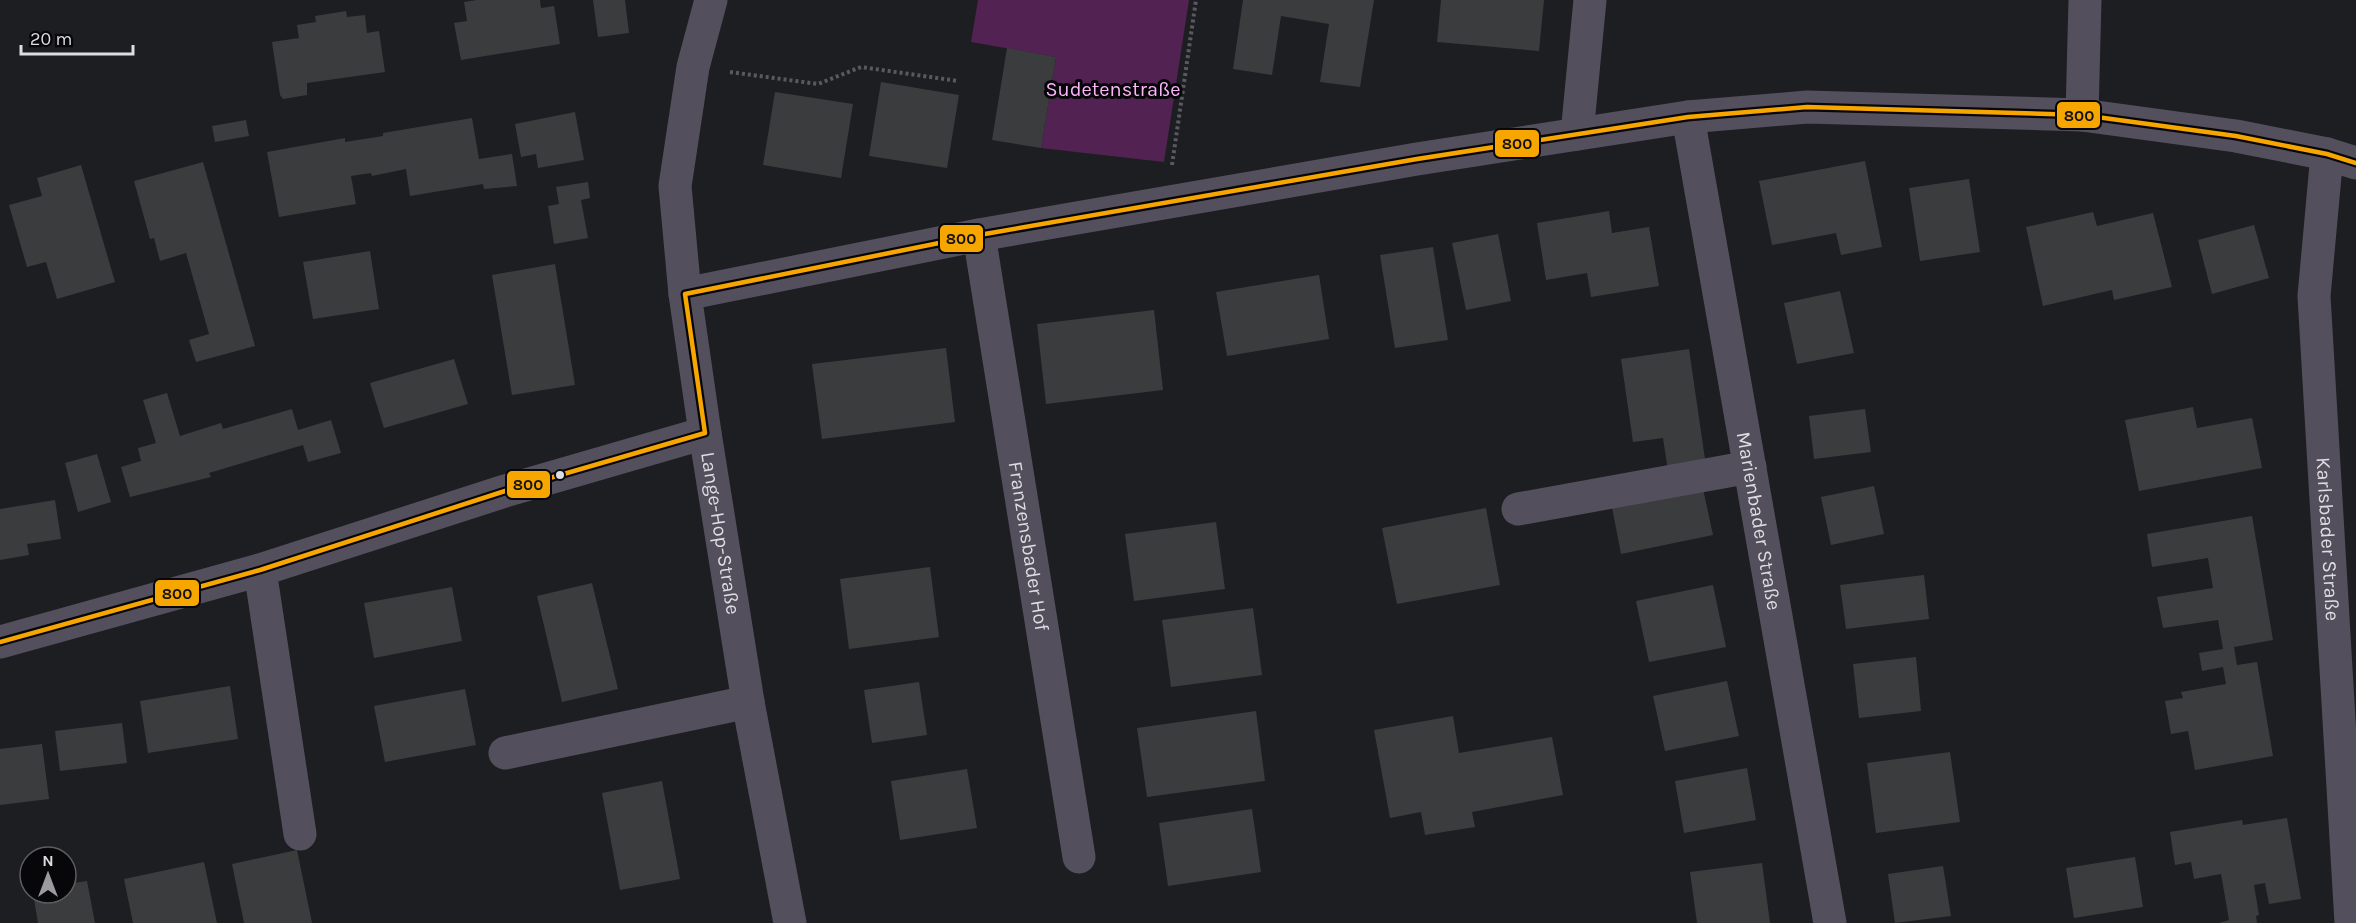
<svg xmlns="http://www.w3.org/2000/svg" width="2356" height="923" font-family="Karla,sans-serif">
<rect width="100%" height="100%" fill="#1d1e21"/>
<path fill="#522252" d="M978 0H1189L1164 162 1041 148 1056 57 971 42Z"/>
<path fill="#3b3c3e" d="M477 0H540L541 8 554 6 560 44 461 60 454 23 467 21 464 2Z
M593 0H625L629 33 598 37Z
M1243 0H1374L1360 87 1320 82 1329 24 1281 16 1272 75 1233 69Z
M1441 0H1544L1539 51 1437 42Z
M346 11 347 17 365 15 367 33 379 31 385 72 307 83V95L283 99 280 95 272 42 299 38 297 25 316 22 315 16Z
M1007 48 1056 57 1041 148 992 140Z
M881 82 959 95 947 168 869 156Z
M775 92 853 104 841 178 763 165Z
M575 112 584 160 538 168 536 154 521 157 515 124Z
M472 118 479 159 512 154 517 186 484 189 483 184 410 196 406 169 372 176 371 173 351 176 356 204 279 217 267 152 345 138V142L383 136V133Z
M246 120 249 136 215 142 212 126Z
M1865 161 1882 247 1841 255 1836 233 1772 245 1759 181Z
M203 162 255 346 196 362 189 340 209 334 186 253 160 261 154 238 150 239 134 181Z
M81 165 115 282 57 299 46 262 27 267 9 205 42 196 37 178Z
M1969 179 1980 252 1920 261 1909 188Z
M588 182 590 198 581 200 588 238 554 244 548 206 559 204 556 187Z
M1609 211 1612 233 1649 227 1659 286 1591 297 1587 273 1546 280 1537 223Z
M2093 212 2097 226 2153 213 2172 287 2114 300 2112 290 2043 306 2026 227Z
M2254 225 2269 278 2212 294 2198 240Z
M1498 234 1511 301 1466 310 1452 243Z
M1433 247 1448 340 1395 348 1380 255Z
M370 251 379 309 313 319 303 262Z
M555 264 575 385 512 395 492 275Z
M1319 275 1329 339 1227 356 1216 292Z
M1840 291 1854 353 1797 364 1784 303Z
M1154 310 1163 390 1046 404 1037 324Z
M946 348 955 422 822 439 812 364Z
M1689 349 1706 466 1668 471 1663 438 1633 442 1621 359Z
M454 359 468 404 384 428 370 383Z
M167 393 180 436 221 423 223 429 292 409 298 430 331 420 341 453 308 462 303 445 209 473 211 477 130 497 121 467 141 461 138 448 156 443 143 400Z
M2193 407 2197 428 2252 418 2262 468 2139 491 2125 420Z
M1865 409 1871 452 1814 459 1809 416Z
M97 454 111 502 78 512 65 463Z
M1702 484 1713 535 1621 554 1611 502Z
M1874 486 1884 534 1831 545 1821 497Z
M55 500 61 539 27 544 29 555 0 560V509Z
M1486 508 1500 585 1397 604 1382 528Z
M2252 516 2273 640 2234 647 2237 665 2257 662 2273 756 2195 770 2188 731 2171 734 2165 701 2183 698 2181 692 2226 684 2223 667 2202 671 2199 653 2223 649 2218 620 2163 628 2157 597 2213 588 2208 558 2152 567 2147 534Z
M1216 522 1225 589 1134 601 1125 534Z
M930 567 939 637 849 649 840 579Z
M1924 575 1929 619 1846 629 1840 585Z
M592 583 618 689 562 702 537 596Z
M1713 585 1726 647 1649 662 1636 601Z
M452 587 462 641 374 658 364 603Z
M1253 608 1262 675 1171 687 1162 620Z
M1916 657 1921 711 1859 718 1853 664Z
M1727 681 1739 736 1665 751 1653 696Z
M919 682 927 735 872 743 864 690Z
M230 686 238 739 148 753 140 701Z
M465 689 476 745 385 762 374 706Z
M1256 711 1265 781 1147 797 1137 728Z
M1453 716 1459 753 1552 737 1563 795 1472 812 1475 827 1425 835 1421 812 1390 818 1374 730Z
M122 723 127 763 60 771 55 731Z
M42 744 49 799 0 805V749Z
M1950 752 1960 822 1876 833 1867 763Z
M1747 768 1756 820 1684 833 1675 781Z
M967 769 977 828 900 840 891 781Z
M662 781 680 879 620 890 602 793Z
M1252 809 1261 872 1168 886 1159 823Z
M2287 818 2301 899 2269 904 2265 883 2254 885 2259 915 2256 916 2257 923H2219L2229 920 2221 874 2194 879 2191 862 2175 865 2170 832 2242 820 2243 825Z
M297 850 312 923H244L232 864Z
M2135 857 2143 907 2074 918 2066 868Z
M204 862 217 923H133L124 879Z
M1762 863 1770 923H1697L1690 872Z
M1943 866 1951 916 1895 923 1888 874Z
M87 881 95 923H38L33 893H66V884Z"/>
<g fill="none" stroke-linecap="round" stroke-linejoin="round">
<path stroke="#5c5861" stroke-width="4" stroke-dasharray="3 3" stroke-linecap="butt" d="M730 72 818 84 861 67 958 81
M1172 165 1196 0"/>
<g stroke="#544f5d" stroke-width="33">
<path id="s1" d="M711 0 693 67 675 186 685 294 705 433 748 702 790 923"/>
<path d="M2082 115 2085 0"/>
<path id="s2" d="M1688 117 1830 923"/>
<path d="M1577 134 1590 0"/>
<path id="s3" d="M2327 154 2314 296 2351 923"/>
<path id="s4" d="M979 235 1079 857"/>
<path d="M685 294 979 235 1417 159 1688 117 1807 107 2082 115 2236 136 2327 154 2356 163"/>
<path d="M1518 509 1750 467"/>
<path d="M260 570 300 834"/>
<path d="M0 642 260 570 505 491 705 433"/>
<path d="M505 753 748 702"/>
</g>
<defs>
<path id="bus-1" d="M685 294 979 235 1417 159 1688 117 1807 107 2082 115 2236 136 2327 154 2356 163
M685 294 705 433
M0 642 260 570 505 491 705 433"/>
</defs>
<use href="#bus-1" stroke="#070709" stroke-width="9"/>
<use href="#bus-1" stroke="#f7a600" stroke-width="4.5"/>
</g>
<circle fill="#dedee2" stroke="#070709" stroke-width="2" cx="560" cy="475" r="5"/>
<g text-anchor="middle" stroke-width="6" stroke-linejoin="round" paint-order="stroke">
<g font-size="20" fill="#fcb5f9" stroke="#070709">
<text x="1113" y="96">Sudetenstraße</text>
</g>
<g font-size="20" fill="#dedee2" stroke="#070709">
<text dy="7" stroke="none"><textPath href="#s2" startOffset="410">Marienbader Straße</textPath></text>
<text dy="7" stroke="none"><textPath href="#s1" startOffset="540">Lange-Hop-Straße</textPath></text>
<text dy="7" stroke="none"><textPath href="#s3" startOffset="386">Karlsbader Straße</textPath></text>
<text dy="7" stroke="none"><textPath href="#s4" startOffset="315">Franzensbader Hof</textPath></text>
</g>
</g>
<g stroke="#070709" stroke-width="2">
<rect x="2056" y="101" width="45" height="28" rx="6" fill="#f7a600"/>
<rect x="1494" y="129" width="46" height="29" rx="6" fill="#f7a600"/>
<rect x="939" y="224" width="45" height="29" rx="6" fill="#f7a600"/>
<rect x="506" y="470" width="45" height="29" rx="6" fill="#f7a600"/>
<rect x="154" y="579" width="46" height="28" rx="6" fill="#f7a600"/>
</g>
<g font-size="16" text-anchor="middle" font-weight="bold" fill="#111">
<text x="2079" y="121">800</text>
<text x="1517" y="149">800</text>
<text x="961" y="244">800</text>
<text x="528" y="490">800</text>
<text x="177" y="599">800</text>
</g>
<g transform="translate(48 875)"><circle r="28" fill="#070709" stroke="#5d5d60" stroke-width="1.5"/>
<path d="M0-4.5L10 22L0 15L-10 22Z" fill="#9a9b9e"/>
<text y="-9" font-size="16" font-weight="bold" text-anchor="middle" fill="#dedee2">N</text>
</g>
<path d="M21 45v9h112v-9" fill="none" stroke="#dedee2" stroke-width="3"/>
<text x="30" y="45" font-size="18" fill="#dedee2" stroke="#070709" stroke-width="4.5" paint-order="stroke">20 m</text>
</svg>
